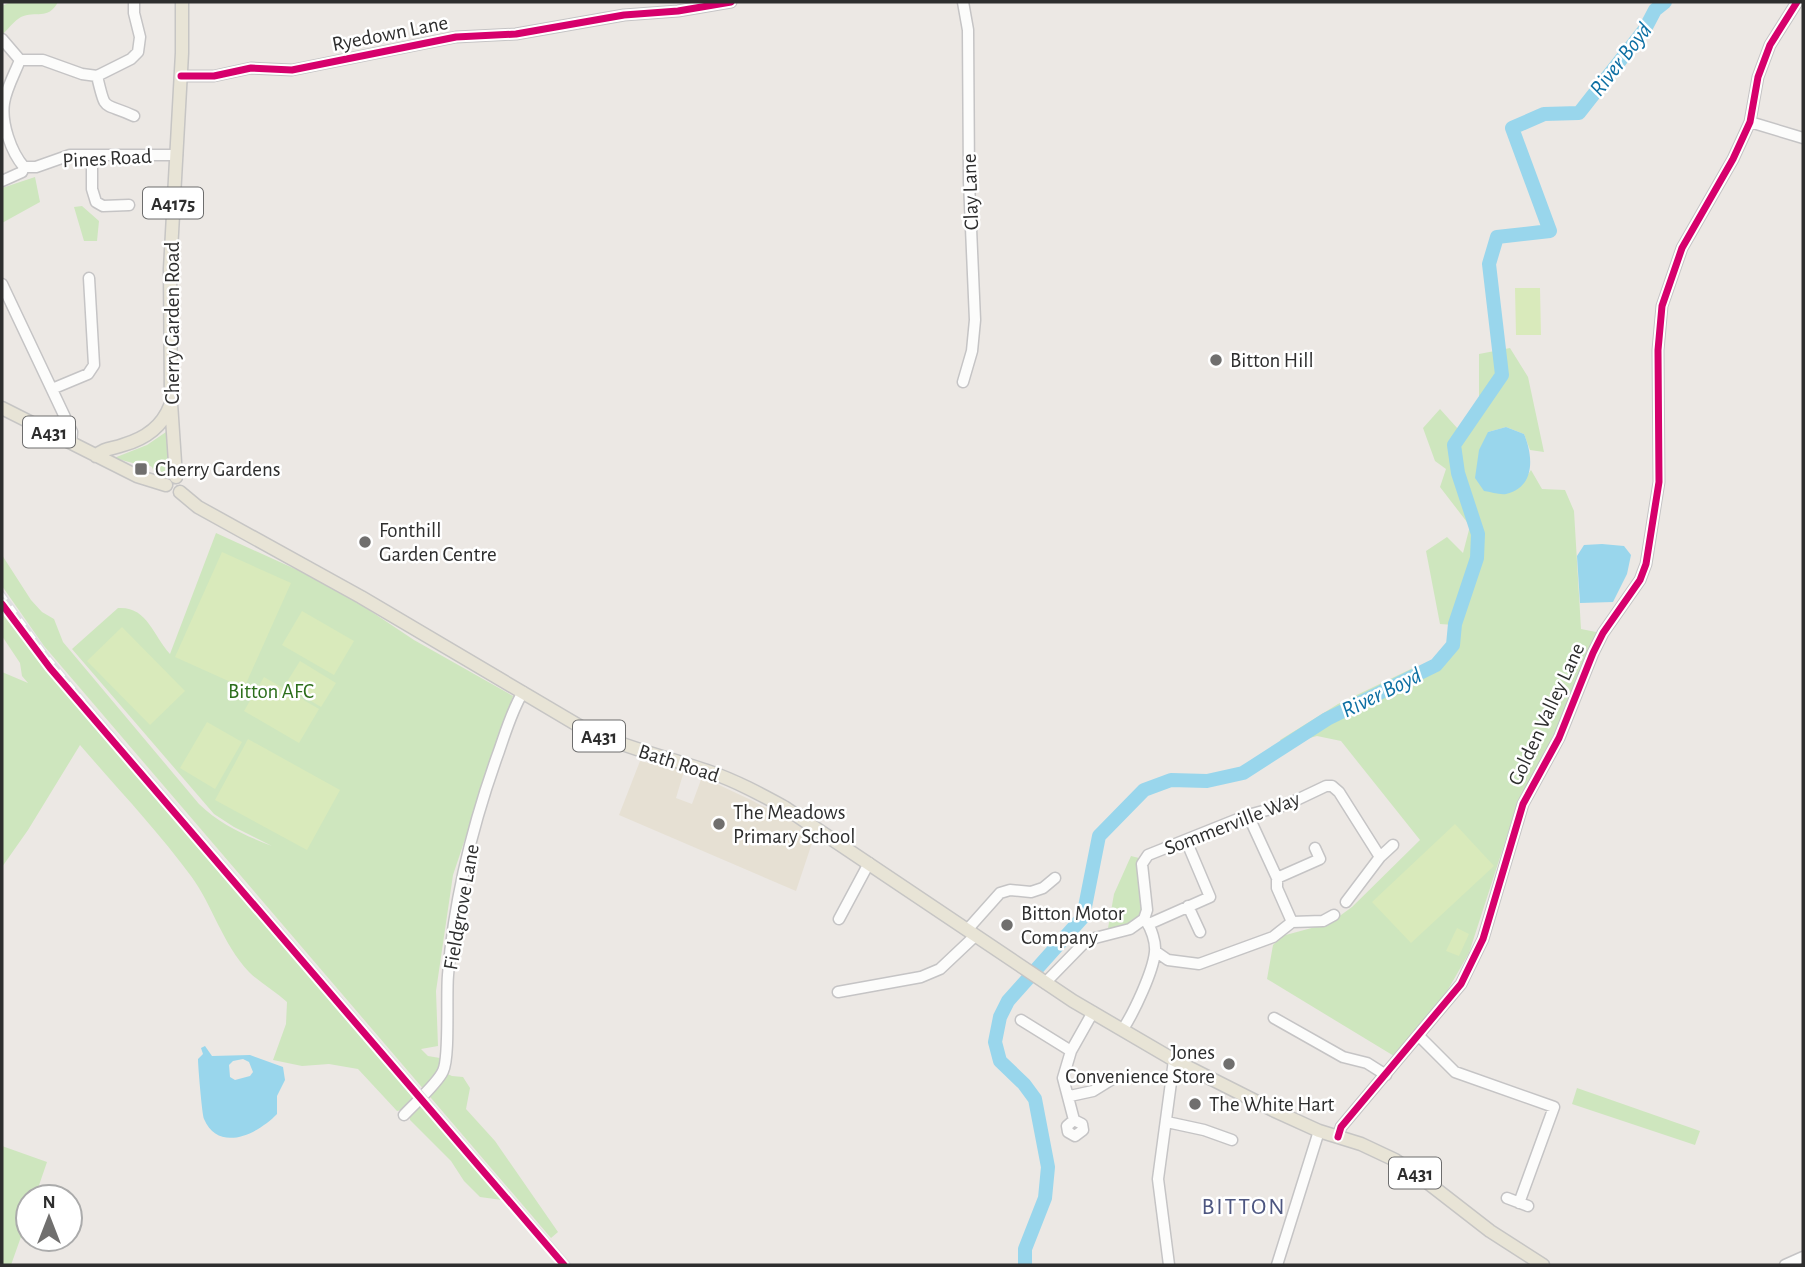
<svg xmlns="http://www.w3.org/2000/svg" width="1805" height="1267" font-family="'Alegreya Sans',sans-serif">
<rect width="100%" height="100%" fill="#ece8e4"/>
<path fill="#e6e0d3" d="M640 761 684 771 676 798 692 804 702 777 751 800 815 834 796 891 619 815Z"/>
<path fill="#cee6be" d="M11 2H58C48 21 35 10 21 17 15 20 8 29 3 34L2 6Z
M35 177 40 202 2 223V188Z
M82 206 99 221 97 241H84L74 207Z
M1510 348 1528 377 1544 452 1530 450 1524 434 1506 427 1488 432 1520 486 1531 470 1542 489 1565 490 1574 511 1581 629 1601 633 1556 735 1518 802 1469 953 1446 993 1394 1056 1267 979 1273 945 1282 936 1330 923 1352 907 1420 840 1341 741 1317 736 1284 745 1280 740 1338 704 1415 667 1436 665 1453 645 1455 625 1440 624 1426 551 1447 537 1463 553 1470 526 1440 487 1446 469 1435 461 1423 428 1440 409 1458 429 1479 400V354Z
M166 432 169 465 166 471 160 473 154 472 152 467 146 464 144 466 114 458 147 445Z
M216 533 315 578 351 598 414 640 513 696 453 875 436 991 438 1046 421 1049 428 1056 440 1058 438 1070 452 1076 463 1077 470 1088 466 1109 495 1141 558 1232 551 1238 44 646 2 586V555L31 600 42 612 54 619 63 642 199 804C221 825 244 835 272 846L234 827 214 814 72 649 118 608C147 606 153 635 170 654Z
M2 608 67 692 502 1200 480 1197 464 1181 451 1161 410 1120V1113L405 1109 397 1111 358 1069 329 1064 302 1066 273 1060 286 1024 287 1002C275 991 260 983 249 972 222 943 213 906 191 876 157 830 117 788 80 745L28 830 2 867V672L28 683 22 676 20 663 2 636Z
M1131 856 1143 859 1151 918 1107 934 1114 894Z
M1577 1088 1700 1131 1695 1145 1572 1104Z
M2 1146 47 1162 35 1197H28V1217L11 1265H2Z"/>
<path fill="#d9eabb" d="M1515 288H1540L1541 335H1516Z
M222 552 291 583 244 688 175 657Z
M302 611 354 641 334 675 282 645Z
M122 627 185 691 150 725 87 661Z
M300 661 336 683 321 707 285 685Z
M264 677 319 709 299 743 244 711Z
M207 722 242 742 215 789 180 768Z
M248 739 340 790 307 850 215 800Z
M1455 824 1494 866 1411 943 1372 902Z
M1457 928 1469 934 1459 956 1446 951Z"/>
<path fill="#99d6ec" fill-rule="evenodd" d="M1506 427 1524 434C1533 455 1536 487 1506 494 1500 495 1491 492 1484 491L1475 478 1479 450 1488 432Z
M1602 544 1624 546 1631 555 1627 574 1613 602 1580 603 1577 556 1584 545Z
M205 1046 212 1056 250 1055 283 1067 285 1080 277 1096V1114C259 1133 219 1154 204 1119 202 1114 198 1066 198 1059L203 1054 201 1048ZM243 1059 249 1062 253 1072 250 1076 235 1080 230 1077 229 1065 233 1061Z"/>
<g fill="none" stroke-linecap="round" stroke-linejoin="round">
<path stroke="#99d6ec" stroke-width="14" d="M1025 1265V1249L1045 1198 1048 1167 1035 1099 1024 1084 1000 1061 995 1042 1000 1017 1008 1001 1083 917 1099 836 1144 790 1171 780 1207 781 1243 773 1327 719 1436 665 1453 645 1455 624 1477 558 1478 534 1458 473 1454 445 1502 375 1489 264 1497 237 1550 231 1512 128 1544 114 1579 113 1645 29 1655 10 1665 2"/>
<defs>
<path id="minor" d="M963 2 968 30 969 182 975 320 972 351 963 382
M2 39 20 60C15 73 6 89 4 103 1 123 11 152 24 167
M20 60H43L82 74 97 76 131 59 138 52 140 37 134 13V2
M97 76C106 114 102 101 134 116
M181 76H214L251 68 292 70 456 37 516 34 624 15 678 11 731 2
M1750 122 1803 138
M92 155V189L96 202 103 206 129 205
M2 181 22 172 24 167H36L70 155H177
M2 284 72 432 71 443
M52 389 88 374 94 365 89 278
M1248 815 1277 878V888L1292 922
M1380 857 1393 845
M1277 878 1320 859 1315 848
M1188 906 1200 932
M839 919 869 863
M1292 922 1323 921 1334 915
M1149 924 1210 897 1188 845
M967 930 1000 893 1010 890 1031 892 1043 888 1055 878
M1155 951 1168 960 1199 964 1273 937 1292 922
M1045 983 1085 942 1095 938 1130 929 1144 919 1147 910 1142 864 1148 855 1248 815 1286 805 1326 786H1332L1339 792 1380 857 1346 902
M838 992 921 977 940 969 975 936
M1274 1018 1343 1057 1367 1063 1386 1075
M1021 1020 1071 1051
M1123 1029C1134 1012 1153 972 1155 952 1156 942 1151 928 1146 921
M1418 1035 1455 1072 1554 1107 1519 1203
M1070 1096 1093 1091 1114 1078
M404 1115C413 1105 438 1083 443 1071 450 1057 446 996 448 975 454 899 473 823 499 751 506 731 512 710 523 692
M1074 1120 1067 1126 1068 1132 1075 1136 1083 1130 1082 1124 1074 1120 1063 1078 1071 1051 1093 1012
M1167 1122 1204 1130 1232 1140
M1338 1137 1341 1127 1461 984 1483 939 1523 804 1559 738 1593 653 1603 633 1640 580 1646 564 1659 482 1658 350 1662 306 1682 248 1733 159 1750 122 1758 77 1770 45 1797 2
M1507 1198 1528 1206
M1169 1265 1158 1179 1174 1060
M1277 1265 1319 1131
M1785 1265 1803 1257"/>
<path id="major" d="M2 408 137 476 166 485
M96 456C103 448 113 449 123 445 144 439 162 427 170 406
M176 477 171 403 170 269 182 53V2
M180 492 198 507 361 597 586 730C626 748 669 758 710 772 736 781 760 794 784 807L1073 1001 1174 1060 1273 1110 1319 1131 1361 1144 1395 1160 1423 1179 1490 1231 1543 1265"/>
</defs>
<use href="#minor" stroke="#c5c4c5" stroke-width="13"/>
<use href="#major" stroke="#c6c5c4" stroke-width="15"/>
<use href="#minor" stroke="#fcfcfb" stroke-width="10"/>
<use href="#major" stroke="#e8e4d6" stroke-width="12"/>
<defs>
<path id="rail" d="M2 593 46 654 96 715 569 1265"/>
</defs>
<use href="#rail" stroke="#dfdfe1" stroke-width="5"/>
<use href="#rail" stroke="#fff" stroke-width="2.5" stroke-dasharray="8" stroke-linecap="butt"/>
<defs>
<path id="cycleway" d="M181 76H214L251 68 292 70 456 37 516 34 624 15 678 11 731 2
M2 604 50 668 564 1265
M1338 1137 1341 1127 1461 984 1483 939 1523 804 1559 738 1593 653 1603 633 1640 580 1646 564 1659 482 1658 350 1662 306 1682 248 1733 159 1750 122 1758 77 1770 45 1797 2"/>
</defs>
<use href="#cycleway" stroke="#fff" stroke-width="11"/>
<use href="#cycleway" stroke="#d6006c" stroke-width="7"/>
</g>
<g fill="#706f6e" stroke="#fff" stroke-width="2.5">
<circle cx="1216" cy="360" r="7"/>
<rect x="134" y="462" width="14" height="14" rx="3.5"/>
<circle cx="365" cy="542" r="7"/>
<circle cx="719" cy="824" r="7"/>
<circle cx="1007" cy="925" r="7"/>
<circle cx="1229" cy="1064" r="7"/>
<circle cx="1195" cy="1104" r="7"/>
</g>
<g text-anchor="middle" stroke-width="5" stroke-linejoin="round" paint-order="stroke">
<g fill="#fff" stroke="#6d6d6d" stroke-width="2">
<rect x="143" y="187.5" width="60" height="31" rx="5"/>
<rect x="23" y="416.5" width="52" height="31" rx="5"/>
<rect x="573" y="720.5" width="52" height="31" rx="5"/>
<rect x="1389" y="1157.5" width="52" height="31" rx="5"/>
</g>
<g font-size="19" font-weight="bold" fill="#2e2e2e">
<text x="173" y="210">A4175</text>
<text x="49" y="439">A431</text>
<text x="599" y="743">A431</text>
<text x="1415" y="1180">A431</text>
</g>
<g font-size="21" fill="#2e2e2e" stroke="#fff">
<text transform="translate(390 33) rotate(-11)" y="7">Ryedown Lane</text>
<text transform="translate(107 158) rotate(-3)" y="7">Pines Road</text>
<text transform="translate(970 192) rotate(-92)" y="7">Clay Lane</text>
<text transform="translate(172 323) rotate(-90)" y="7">Cherry Garden Road</text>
<text transform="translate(1546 714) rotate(-65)" y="7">Golden Valley Lane</text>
<text transform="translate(679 763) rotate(18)" y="7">Bath Road</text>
<text transform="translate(1232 823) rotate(-21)" y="7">Sommerville Way</text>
<text transform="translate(461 907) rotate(-80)" y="7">Fieldgrove Lane</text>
</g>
<g font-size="21" fill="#2e2e2e" stroke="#fff" text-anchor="start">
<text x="1230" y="367">Bitton Hill</text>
<text x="155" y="476">Cherry Gardens</text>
<text x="379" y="537">Fonthill<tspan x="379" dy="24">Garden Centre</tspan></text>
<text x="733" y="819">The Meadows<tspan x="733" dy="24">Primary School</tspan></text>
<text x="1021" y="920">Bitton Motor<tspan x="1021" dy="24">Company</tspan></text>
<text x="1215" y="1059" text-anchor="end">Jones<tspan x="1215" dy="24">Convenience Store</tspan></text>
<text x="1209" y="1111">The White Hart</text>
</g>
<g font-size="21" fill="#2c6e1b" stroke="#fff">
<text x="271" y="698">Bitton AFC</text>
</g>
<g font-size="23" font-style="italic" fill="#0d6fa3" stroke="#fff">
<text transform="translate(1620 59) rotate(-52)" y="8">River Boyd</text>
<text transform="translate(1381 692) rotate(-26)" y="8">River Boyd</text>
</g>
<g font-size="24" letter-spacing="2" fill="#4d5680" stroke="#fff">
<text x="1244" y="1214">BITTON</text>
</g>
</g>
<rect width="1805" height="1267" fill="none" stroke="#2e2e2e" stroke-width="7"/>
<g transform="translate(49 1218)"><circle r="33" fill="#ffffff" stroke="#ababab" stroke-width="2"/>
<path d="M0-5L12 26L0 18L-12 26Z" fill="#706f6e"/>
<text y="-10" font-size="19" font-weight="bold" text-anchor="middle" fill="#2e2e2e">N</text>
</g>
</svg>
